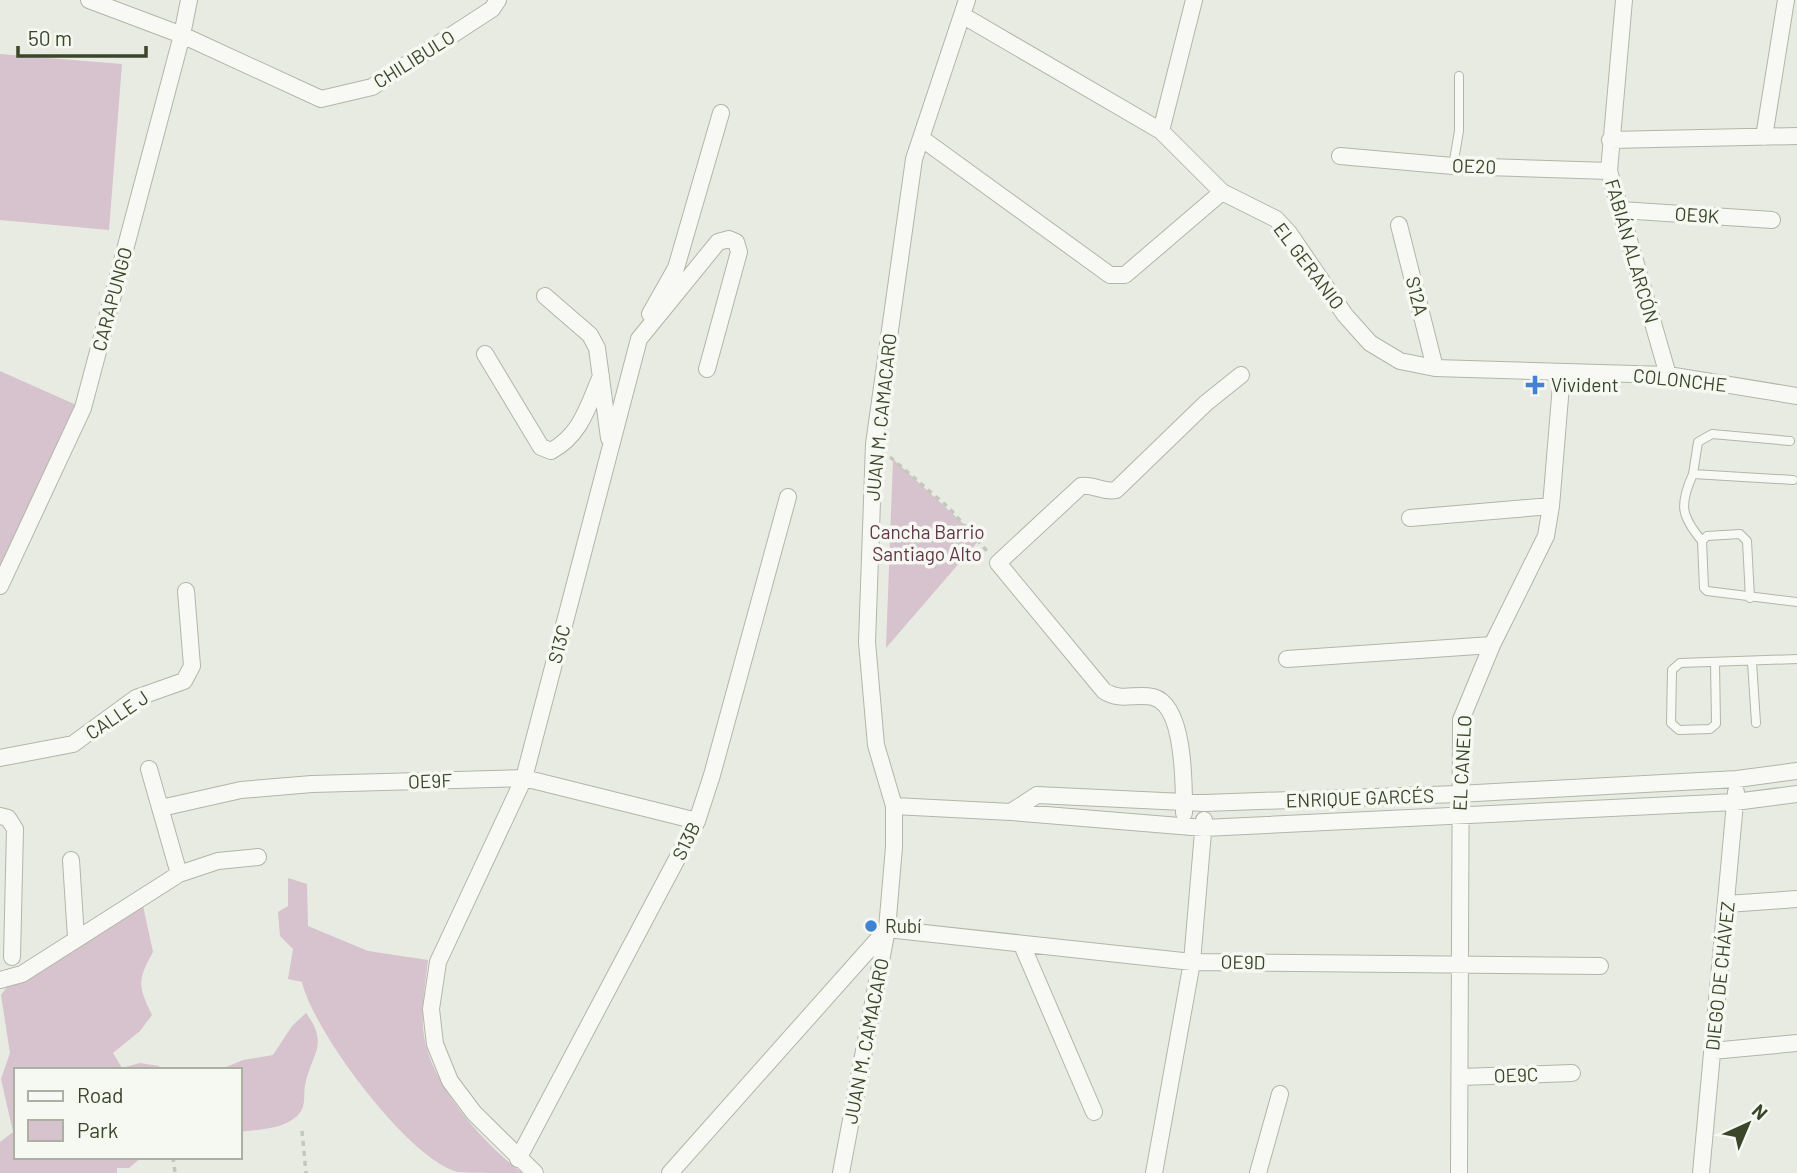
<svg xmlns="http://www.w3.org/2000/svg" width="1797" height="1173" font-family="Barlow,sans-serif">
<rect width="100%" height="100%" fill="#e8ebe2"/>
<path fill="#d6c3cd" d="M0 54 122 64 109 230 0 220Z
M0 371 83 408 0 568Z
M893 459 980 539 886 648Z
M288 878 307 884 308 926 368 951 428 960C425 988 419 1018 426 1046 439 1094 484 1143 522 1173 502 1173 477 1173 458 1172 409 1160 313 1031 302 982L288 979 293 949 280 936 278 912 288 906Z
M142 901 153 952C137 981 138 986 152 1015L140 1031 113 1053 122 1068 140 1063 159 1066 160 1070H16V1157H142L129 1168H117V1173H0V1142L13 1132 1 1079 10 1053 1 995 10 983Z
M306 1013C330 1045 311 1054 305 1085 303 1097 307 1107 297 1116 282 1130 259 1129 240 1132V1070H219L243 1060 273 1055 292 1026Z"/>
<g fill="none" stroke-linecap="round" stroke-linejoin="round">
<defs>
<path id="lane" d="M1453 166 1459 131V76
M1693 474 1698 442 1712 434 1790 441
M1702 541C1681 516 1679 505 1693 474L1793 480
M1750 598 1747 541 1740 534 1707 536 1702 541 1704 588 1707 591 1797 602
M1752 662 1756 723
M1715 663 1716 724 1710 729 1679 730 1671 723 1672 670 1680 663 1797 659"/>
<path id="street" d="M89 0 182 35 321 99 372 87 492 9 498 0
M1194 0 1161 131 1222 192 1276 219 1289 233 1345 315 1370 343 1400 361 1435 368 1668 375 1797 396
M1624 0 1609 171 1668 375
M962 15 1161 131
M1764 137 1786 0
M921 138 1110 275H1125L1222 192
M1610 140 1797 136
M1340 156 1453 166 1609 171
M1621 210 1772 220
M1399 225 1435 368
M545 296 590 335 597 348 609 438
M650 314 676 268 721 113
M485 354 541 447 551 451C581 435 588 406 601 376
M1410 518 1551 506
M0 586 83 408 182 35 189 0
M1287 659 1492 645
M0 758 73 744 136 698 184 681 192 666 186 591
M149 769 179 874
M894 806 1011 812 1204 828 1735 802 1797 794
M161 808 241 790 312 784 524 778 697 821
M1011 812 1037 795 1205 803 1458 794 1737 779 1797 771
M1184 813C1184 785 1185 705 1153 697 1135 693 1121 702 1104 691L998 563 1081 486C1094 484 1103 493 1116 490L1206 403 1241 375
M0 816 8 818 15 829 12 957
M71 860 76 938
M1727 904 1797 899
M1022 945 1094 1112
M0 980 22 974 179 874 218 861 258 857
M1712 1051 1797 1043
M1460 1077 1572 1073
M518 1159 697 821 712 775 788 497
M535 1173 474 1113 450 1081 435 1044 431 1009 438 962 524 778 639 339 718 242 729 239 736 242 739 252 707 369
M670 1173 887 929 1192 962 1600 966
M841 1173 887 929 894 847V806L876 745 867 642 874 444 914 159 967 0
M1154 1173 1192 962 1204 820
M1258 1173 1280 1094
M1459 1173 1461 720 1492 645 1546 536 1551 506 1562 373
M1701 1173 1736 792"/>
</defs>
<use href="#lane" stroke="#b1b6a7" stroke-width="10"/>
<use href="#street" stroke="#b1b6a7" stroke-width="18"/>
<path stroke="#c3c7bc" stroke-width="3.5" stroke-dasharray="5 5" stroke-linecap="butt" d="M890 457 949 508 987 551
M302 1131 306 1173
M173 1157 175 1173"/>
<use href="#lane" stroke="#f8f9f5" stroke-width="8"/>
<use href="#street" stroke="#f8f9f5" stroke-width="16"/>
</g>
<g fill="#3f82d8" stroke="#f6f8f2" stroke-width="2.5">
<path d="M1531.5 374.5h7v7h7v7h-7v7h-7v-7h-7v-7h7z"/>
<circle cx="871" cy="926" r="7"/>
</g>
<g text-anchor="middle" stroke-width="7" stroke-linejoin="round" paint-order="stroke">
<g font-size="19" fill="#3b4529" stroke="#f6f8f2">
<text transform="translate(414 59) rotate(-32)" y="7">CHILIBULO</text>
<text transform="translate(1474 166) rotate(2)" y="7">OE20</text>
<text transform="translate(1697 215) rotate(4)" y="7">OE9K</text>
<text transform="translate(1632 251) rotate(74)" y="7">FABIÁN ALARCÓN</text>
<text transform="translate(1309 266) rotate(53)" y="7">EL GERANIO</text>
<text transform="translate(1417 296) rotate(76)" y="7">S12A</text>
<text transform="translate(112 299) rotate(-75)" y="7">CARAPUNGO</text>
<text transform="translate(1680 380) rotate(6)" y="7">COLONCHE</text>
<text transform="translate(881 417) rotate(-84)" y="7">JUAN M. CAMACARO</text>
<text transform="translate(559 644) rotate(-75)" y="7">S13C</text>
<text transform="translate(117 715) rotate(-34)" y="7">CALLE J</text>
<text transform="translate(1462 763) rotate(-87)" y="7">EL CANELO</text>
<text transform="translate(430 781) rotate(-2)" y="7">OE9F</text>
<text transform="translate(1360 798) rotate(-2)" y="7">ENRIQUE GARCÉS</text>
<text transform="translate(686 841) rotate(-64)" y="7">S13B</text>
<text transform="translate(1243 962) rotate(1)" y="7">OE9D</text>
<text transform="translate(1720 976) rotate(-84)" y="7">DIEGO DE CHÁVEZ</text>
<text transform="translate(866 1041) rotate(-79)" y="7">JUAN M. CAMACARO</text>
<text transform="translate(1516 1075) rotate(-2)" y="7">OE9C</text>
</g>
<g font-size="19" fill="#3b4529" stroke="#f6f8f2" text-anchor="start">
<text x="1551" y="392">Vivident</text>
<text x="885" y="933">Rubí</text>
</g>
<g font-size="19" fill="#62354a" stroke="#f6f8f2">
<text x="927" y="539">Cancha Barrio<tspan x="927" dy="22">Santiago Alto</tspan></text>
</g>
</g>
<rect x="14" y="1068" width="228" height="91" fill="#f6f8f2" stroke="#abb0a2" stroke-width="2"/>
<rect x="28" y="1091" width="35" height="10" fill="#f8f9f5" stroke="#abb0a2" stroke-width="2"/>
<text x="77" y="1103" font-size="21" fill="#3b4529">Road</text>
<rect x="28" y="1120" width="35" height="21" fill="#d6c3cd" stroke="#abb0a2" stroke-width="2"/>
<text x="77" y="1138" font-size="21" fill="#3b4529">Park</text>
<g transform="translate(1748 1124) rotate(44)" stroke="#f6f8f2" stroke-width="5" paint-order="stroke">
<path d="M0-5L12 26L0 18L-12 26Z" fill="#3b4529"/>
<text y="-10" font-size="19" font-weight="bold" text-anchor="middle" fill="#3b4529">N</text>
</g>
<path d="M18 46v10h128v-10" fill="none" stroke="#3b4529" stroke-width="3.5"/>
<text x="28" y="46" font-size="21" fill="#3b4529" stroke="#f6f8f2" stroke-width="5" paint-order="stroke">50 m</text>
</svg>
